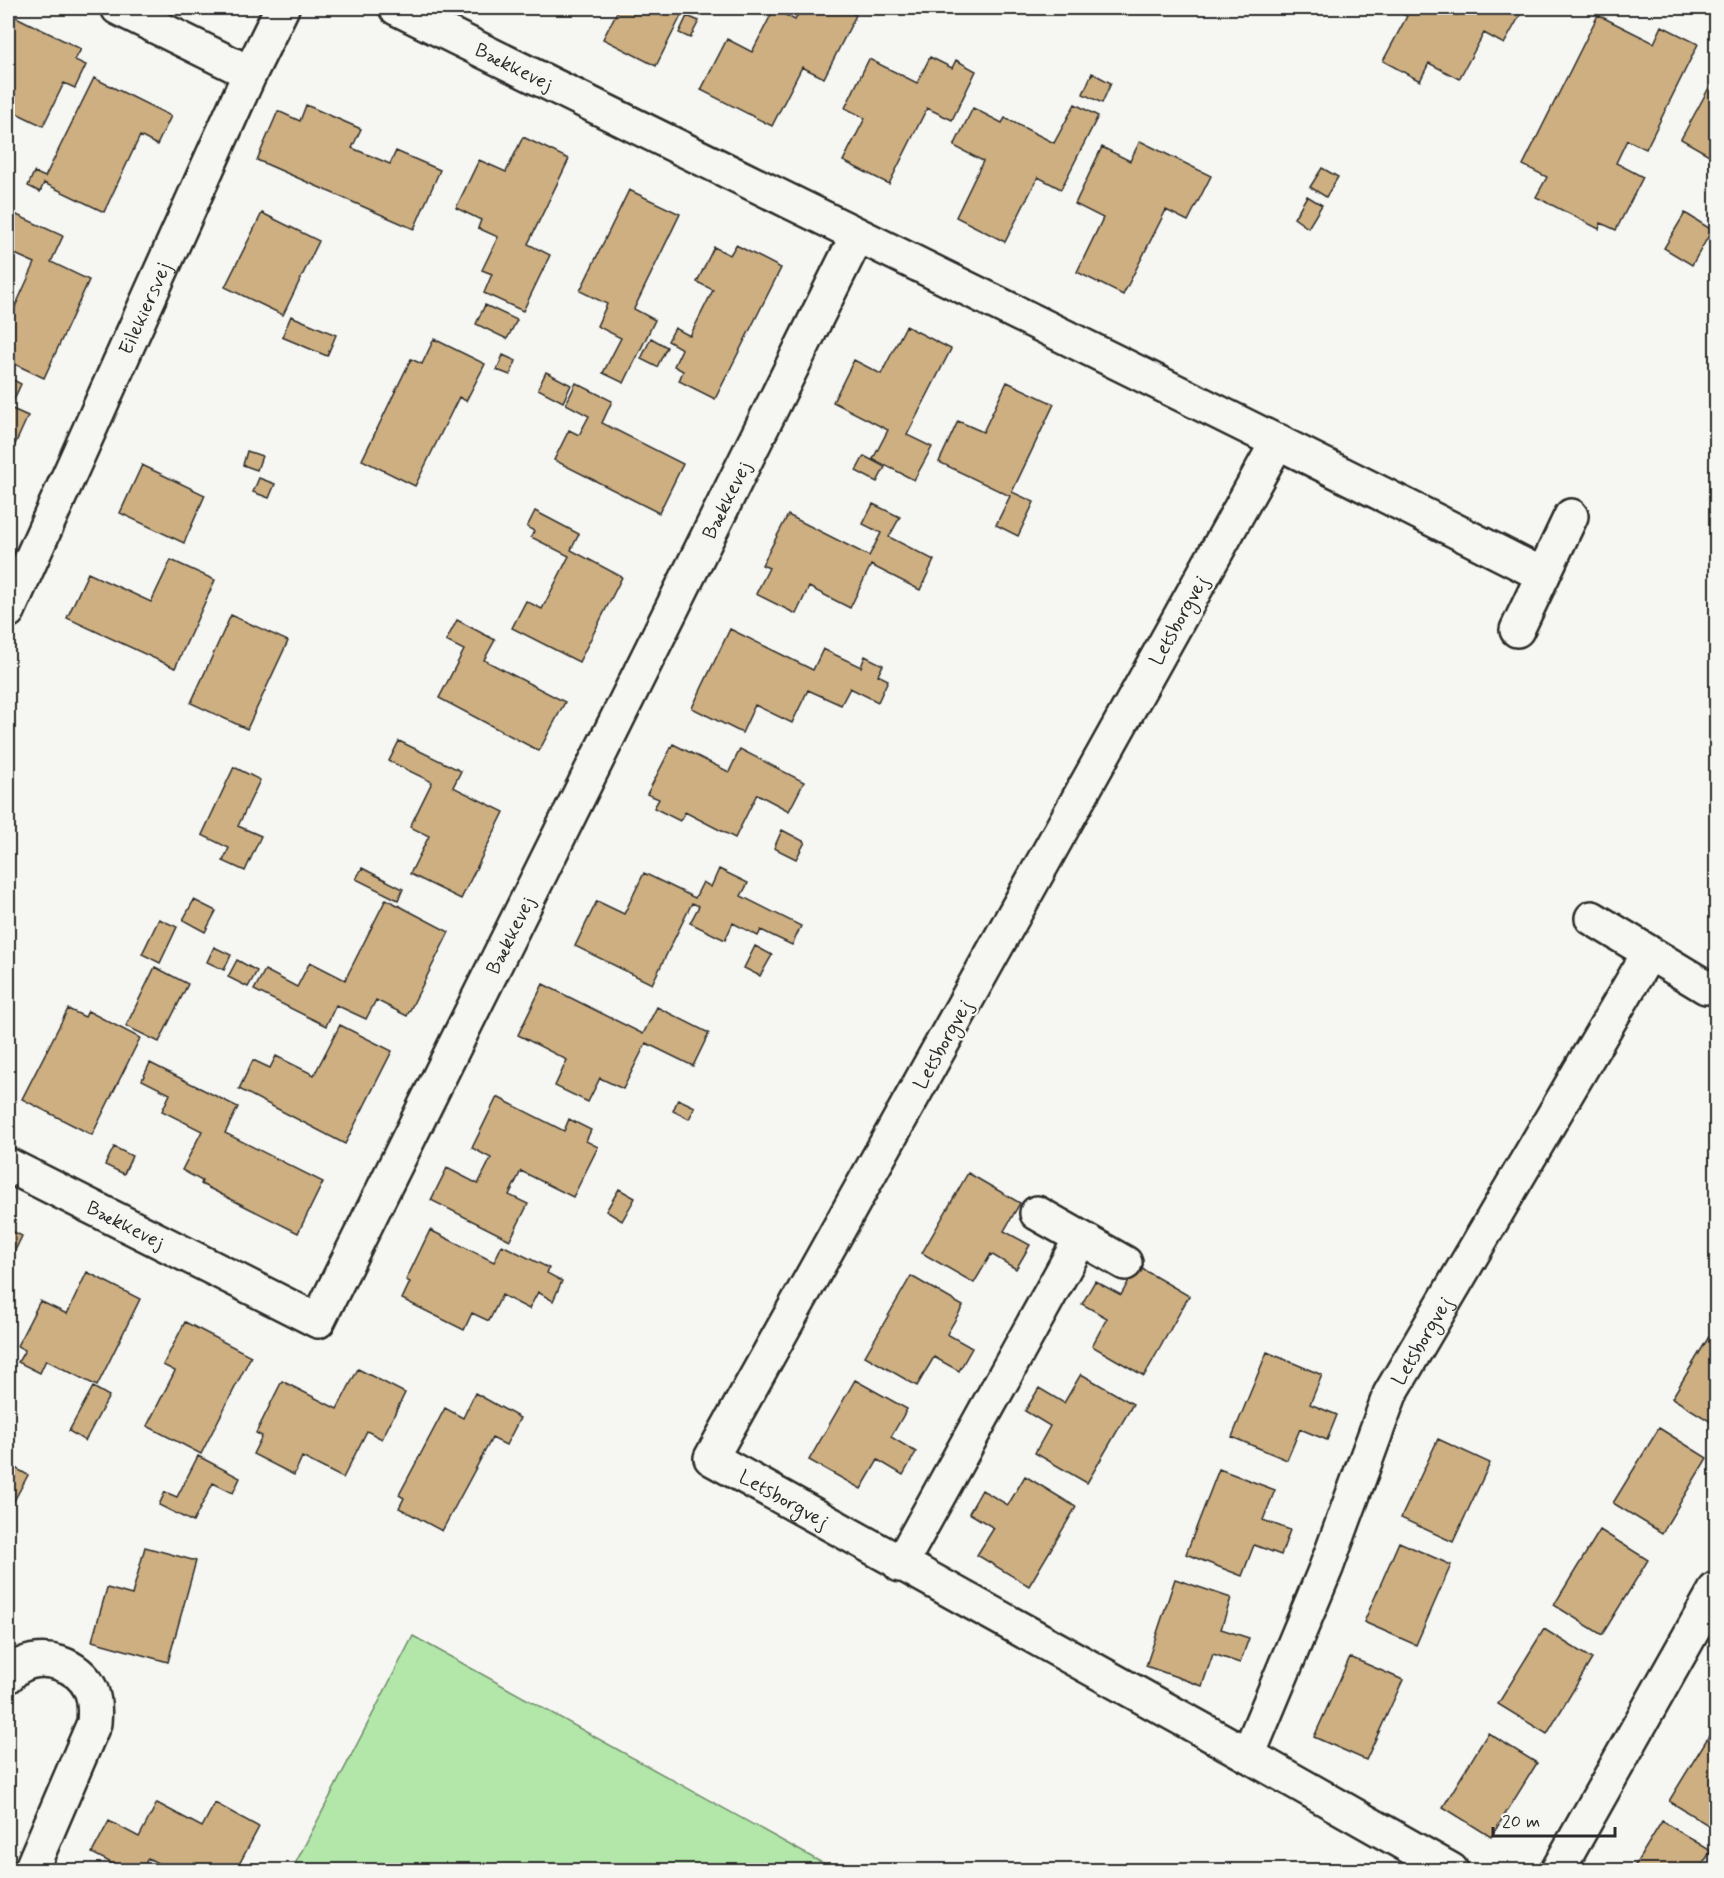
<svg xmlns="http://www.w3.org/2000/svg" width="1724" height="1878" font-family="Mynerve,sans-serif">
<rect width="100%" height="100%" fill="#f6f6f2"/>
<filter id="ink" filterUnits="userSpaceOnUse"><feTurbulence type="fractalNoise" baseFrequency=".0167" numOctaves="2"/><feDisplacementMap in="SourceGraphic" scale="12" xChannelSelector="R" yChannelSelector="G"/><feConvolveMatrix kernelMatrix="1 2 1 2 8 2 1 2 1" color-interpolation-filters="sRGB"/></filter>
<g filter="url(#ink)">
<path fill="#b2e7a9" stroke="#6e896a" stroke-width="1.5" d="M413 1636 835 1870H292Z"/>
<path fill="#cdaf81" stroke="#2b2b2b" stroke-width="1.5" d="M619 8H685L656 66 603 39Z
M801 8H842L856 15 824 78 802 67 772 126 701 90 727 39 752 52 774 9 795 20Z
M1390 8H1443L1457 15 1461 8H1524L1504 44 1484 33 1459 79 1429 63 1420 81 1383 61 1407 16Z
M8 13 81 49 75 60 86 65 75 88 64 83 43 126 8 109V90L14 77 8 74Z
M1598 15 1654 43 1662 26 1698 44 1646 149 1627 140 1616 163 1643 177 1616 230 1601 223 1599 229 1536 197 1547 177 1523 165Z
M687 16 699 21 690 38 679 33Z
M930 57 952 68 956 60 976 71 952 120 927 108 889 184 843 161 865 118 845 108 869 59 917 83Z
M1092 73 1111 83 1102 103 1083 94Z
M1716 75V159L1681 139Z
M94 78 171 116 157 145 140 136 104 212 44 183 40 192 28 186 34 172 45 177Z
M1075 104 1098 116 1061 189 1038 177 1005 242 956 217 983 161 954 146 973 108 1002 123 1005 118 1054 143Z
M306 105 361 129 352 148 390 164 396 151 440 170 414 229 257 160 278 111 300 121Z
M523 137 569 159 528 244 550 255 523 311 484 293 492 274 482 270 498 237 478 228 481 220 456 208 479 160 506 172Z
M1140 141 1211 176 1188 221 1166 210 1123 295 1077 272 1103 218 1075 204 1102 147 1130 161Z
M1322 168 1338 177 1326 197 1310 187Z
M629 190 680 214 634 309 655 320 624 383 603 373 621 338 597 326 607 304 580 291Z
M1307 196 1322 205 1308 228 1294 218Z
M8 211 63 236 51 262 89 280 44 378 8 361V306L14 309 35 263 8 251Z
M262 213 319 241 283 315 225 287Z
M1685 213 1712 230 1692 265 1664 248Z
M736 245 781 268 715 399 679 381 683 371 674 366 682 349 668 341 675 328 690 336 713 290 697 282 714 247 730 255Z
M485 305 517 320 507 339 476 324Z
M291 316 336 335 327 356 282 337Z
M906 326 951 349 907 435 932 447 914 480 873 459 888 430 833 402 854 360 881 374Z
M651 338 667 347 657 367 641 359Z
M434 339 485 364 466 401 459 397 415 486 362 460 411 359 422 364Z
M503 355 516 361 510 375 497 370Z
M546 372 571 385 563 402 538 389Z
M8 377 21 384 10 408 28 416 8 460Z
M1007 382 1054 404 1012 492 1034 502 1018 536 996 525 1010 496 939 462 958 421 983 432Z
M576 383 612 401 602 423 683 464 659 513 554 460 569 430 579 435 589 416 566 404Z
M247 451 262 456 257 470 243 465Z
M864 456 885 467 877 482 856 471Z
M142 465 205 495 184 543 120 513Z
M259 478 275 484 269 498 253 492Z
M873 504 900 517 889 537 934 560 920 590 871 565 850 608 809 587 796 614 756 594 769 568 762 565 788 515 869 556 881 533 863 524Z
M535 511 579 534 571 550 622 577 579 662 512 628 526 601 542 609 569 556 531 537 534 531 527 527Z
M171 560 215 580 175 668 67 618 88 573 151 602Z
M231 615 288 641 247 729 191 703Z
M457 620 495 640 484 660 565 702 539 751 439 698 464 650 446 641Z
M730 629 813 670 823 649 861 667 865 656 883 665 878 675 888 680 878 702 850 688 841 705 808 690 792 723 755 705 742 733 692 708Z
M399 741 461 771 453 787 504 812 461 899 410 874 429 836 410 827 432 782 389 761Z
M673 744 729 772 740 749 804 782 789 811 757 794 735 838 685 812 680 821 654 808 659 799 647 794Z
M234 767 260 780 238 826 261 836 245 871 223 861 229 848 202 835Z
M782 830 805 842 796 859 774 848Z
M362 868 403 889 398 900 356 879Z
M719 869 748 883 741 896 801 926 792 945 761 930 758 936 733 923 725 940 690 923 699 906 692 903 652 984 575 946 597 901 624 914 644 873 695 898 703 882 711 887Z
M386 899 449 932 407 1016 376 1000 366 1019 336 1005 326 1026 254 990 265 970 297 987 310 962 345 980Z
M194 900 216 911 205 932 183 920Z
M159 919 177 927 160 963 142 954Z
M755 946 772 955 760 976 744 968Z
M214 947 231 955 224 970 207 962Z
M237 960 257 971 248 987 228 977Z
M155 967 188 984 159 1042 126 1026Z
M543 984 643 1034 657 1007 709 1033 693 1066 646 1043 623 1089 600 1078 588 1102 555 1086 567 1060 518 1035Z
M68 1009 85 1017 88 1011 140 1038 92 1135 22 1099Z
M340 1025 392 1051 345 1144 239 1089 253 1060 270 1068 276 1056 314 1075Z
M150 1063 238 1107 225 1133 323 1182 298 1233 201 1184 202 1181 182 1170 202 1131 162 1111 170 1094 142 1080Z
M497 1097 564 1131 569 1119 591 1130 586 1141 598 1147 573 1197 521 1171 509 1195 528 1204 510 1240 431 1200 447 1168 478 1184 491 1158 472 1148Z
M678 1099 695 1107 689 1119 673 1111Z
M114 1147 132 1156 124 1174 105 1165Z
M968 1173 1020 1203 1004 1231 1030 1245 1016 1269 991 1254 974 1283 922 1253Z
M619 1189 635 1198 622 1221 606 1211Z
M8 1229 22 1236 8 1265Z
M430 1230 494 1262 502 1245 549 1268 547 1273 562 1281 553 1301 538 1292 529 1309 502 1295 489 1321 472 1313 464 1330 402 1299 410 1282 406 1280Z
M1137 1266 1189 1296 1144 1376 1092 1346 1107 1318 1082 1304 1095 1281 1121 1295Z
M87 1272 140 1299 97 1386 46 1360 40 1373 18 1362 25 1350 17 1346 40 1301 67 1314Z
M911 1276 963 1306 947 1334 972 1348 959 1371 934 1357 917 1386 865 1356Z
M185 1322 251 1356 201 1454 147 1426 175 1371 163 1365Z
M1716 1325V1425L1672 1398Z
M1267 1352 1322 1375 1310 1404 1337 1415 1327 1440 1300 1429 1287 1460 1232 1437Z
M358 1369 405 1393 382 1439 367 1431 343 1478 302 1457 294 1475 253 1454 262 1436 256 1433 282 1381 337 1409Z
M1081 1374 1133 1404 1087 1483 1035 1453 1050 1426 1025 1411 1039 1388 1064 1403Z
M855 1380 907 1409 891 1437 916 1452 903 1475 878 1460 861 1489 809 1460Z
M93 1387 109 1396 85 1441 69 1431Z
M475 1393 520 1418 506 1445 492 1438 442 1531 399 1508 404 1498 399 1495 445 1408 463 1418Z
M1659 1428 1707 1458 1662 1533 1613 1503Z
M1438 1439 1490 1463 1453 1542 1401 1518Z
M198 1456 240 1478 233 1493 213 1483 193 1522 159 1505 165 1492 177 1497Z
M8 1464 28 1475 8 1512Z
M1219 1469 1275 1490 1263 1520 1290 1530 1281 1555 1254 1545 1242 1576 1186 1554Z
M1025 1476 1076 1507 1029 1586 977 1555 994 1528 969 1513 982 1490 1008 1505Z
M1600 1530 1648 1560 1602 1635 1554 1605Z
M1399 1542 1451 1565 1416 1645 1364 1622Z
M145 1547 196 1561 168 1662 92 1641 107 1588 132 1595Z
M1175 1579 1231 1598 1221 1629 1249 1638 1240 1663 1213 1654 1202 1686 1146 1666Z
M1544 1629 1592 1659 1547 1734 1498 1704Z
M1350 1657 1403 1680 1366 1760 1314 1737Z
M1715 1726 1716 1727V1830L1669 1801Z
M1488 1733 1537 1763 1491 1837 1443 1807Z
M157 1803 202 1827 215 1803 259 1827 236 1870H171L148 1858 142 1870H125L92 1853 109 1821 139 1837Z
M1662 1821 1711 1851 1699 1870H1632Z"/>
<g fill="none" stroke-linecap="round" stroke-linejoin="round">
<defs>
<g id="minor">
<path d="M118 8 250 73"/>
<path id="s1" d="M396 8C778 197 1163 382 1543 575"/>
<path id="s2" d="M1278 441 711 1458 1248 1755 1451 1870"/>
<path id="s3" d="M8 611 250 73 282 8"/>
<path d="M1517 630 1571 516"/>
<path d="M1592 918 1706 987"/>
<path id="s4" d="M8 1165 318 1321 857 236"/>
<path d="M1037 1213 1125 1263"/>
<path d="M900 1565 1081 1238"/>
<path d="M8 1676C11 1673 15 1669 18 1667 43 1652 79 1664 91 1690 95 1700 95 1712 94 1723L31 1870"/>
<path id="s5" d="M1248 1755 1326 1568 1390 1394 1649 953"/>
<path d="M1558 1870 1716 1589"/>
</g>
</defs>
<use href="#minor" stroke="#2b2b2b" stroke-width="38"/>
<use href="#minor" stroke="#f6f6f2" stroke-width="33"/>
</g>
</g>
<g text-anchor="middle" stroke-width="4.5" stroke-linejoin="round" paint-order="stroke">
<g font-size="20" fill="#2b2b2b" stroke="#f6f6f2">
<text dy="7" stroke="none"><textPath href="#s1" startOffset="132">Bækkevej</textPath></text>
<text dy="7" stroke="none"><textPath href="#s3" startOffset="332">Eilekiersvej</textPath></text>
<text dy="7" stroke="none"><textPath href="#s4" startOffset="1264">Bækkevej</textPath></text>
<text transform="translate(1178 620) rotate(-61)" y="7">Letsborgvej</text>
<text dy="7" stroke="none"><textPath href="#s4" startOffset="778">Bækkevej</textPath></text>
<text transform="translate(942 1044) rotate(-61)" y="7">Letsborgvej</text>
<text dy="7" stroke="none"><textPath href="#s4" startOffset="132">Bækkevej</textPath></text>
<text dy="7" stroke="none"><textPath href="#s5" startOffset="450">Letsborgvej</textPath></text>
<text dy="7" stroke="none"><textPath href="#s2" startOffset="1248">Letsborgvej</textPath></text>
</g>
</g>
<rect width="1724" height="1878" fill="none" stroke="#f6f6f2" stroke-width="30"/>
<rect x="15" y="15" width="1694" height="1848" fill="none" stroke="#2b2b2b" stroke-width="2" filter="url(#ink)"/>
<path d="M1493 1827v9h122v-9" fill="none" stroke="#2b2b2b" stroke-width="3"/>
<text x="1502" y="1827" font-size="18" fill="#2b2b2b" stroke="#f6f6f2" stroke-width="4.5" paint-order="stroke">20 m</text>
</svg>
